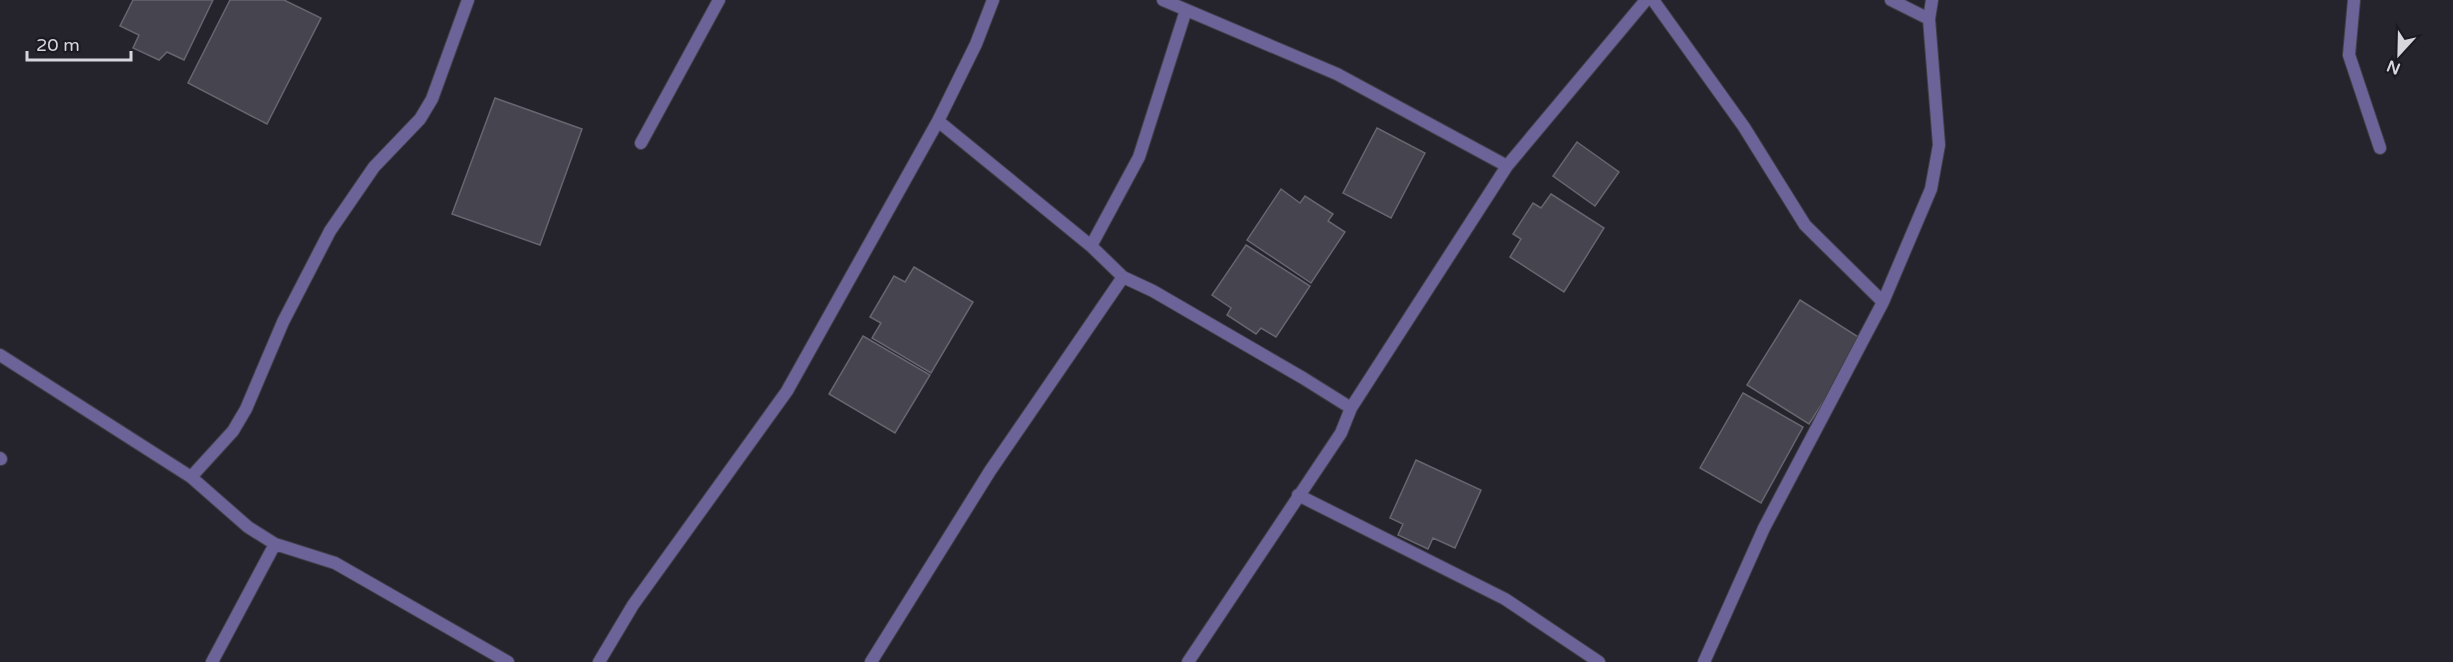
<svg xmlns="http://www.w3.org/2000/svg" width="2453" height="662" font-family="'Varela Round',sans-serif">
<rect width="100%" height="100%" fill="#25242d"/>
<path fill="#46454f" stroke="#666570" stroke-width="1.5" d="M133 0H213L184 60 167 52 159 60 133 48 139 35 120 26Z
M230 0H284L321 18 267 124 188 83Z
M495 98 582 129 540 245 452 214Z
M1377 128 1425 153 1391 218 1343 193Z
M1577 142 1619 172 1595 206 1553 176Z
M1281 189 1300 203 1305 196 1333 214 1328 221 1345 232 1311 283 1247 240Z
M1551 194 1604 228 1564 292 1510 257 1521 239 1513 234 1533 203 1541 208Z
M1246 245 1310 286 1276 337 1261 328 1256 334 1227 315 1231 308 1212 295Z
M914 267 973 302 931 373 872 338 881 323 870 317 894 276 905 282Z
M1800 300 1863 340 1809 424 1747 385Z
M863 336 930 375 895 433 829 394Z
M1743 393 1803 427 1761 503 1700 468Z
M1416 460 1481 490 1455 548 1433 538 1428 549 1398 535 1403 524 1390 518Z"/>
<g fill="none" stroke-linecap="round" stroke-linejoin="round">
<defs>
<path id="service" d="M641 143 719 0
M0 458 1 459"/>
<path id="minor" d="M1163 0 1337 74 1507 166
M1653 0 1744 127 1805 225 1883 302
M1891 0 1929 19
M2354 0 2349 55 2380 148
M938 121 1091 246 1123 277 1153 291 1303 378 1351 408 1341 433 1188 662
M1091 246 1139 157 1186 10
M0 355 191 477 248 527 275 544 335 563 508 662
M1351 408 1507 166 1646 0
M191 477 233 431 246 409 283 322 330 231 374 167 420 119 432 99 468 0
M1298 495 1505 599 1599 662
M212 662 275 544
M599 662 633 605 787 391 938 121 976 44 993 0
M871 662 990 471 1123 277
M1704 662 1764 528 1883 302 1931 189 1939 145 1929 19 1932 0"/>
</defs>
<use href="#service" stroke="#414049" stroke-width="14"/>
<use href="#minor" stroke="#414049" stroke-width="14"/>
<use href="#service" stroke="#6c6499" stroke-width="12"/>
<use href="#minor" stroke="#6c6499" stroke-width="12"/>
</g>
<g transform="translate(2399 54) rotate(202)" stroke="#1b1a23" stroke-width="4.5" paint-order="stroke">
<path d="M0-4.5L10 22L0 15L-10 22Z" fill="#d7d6dd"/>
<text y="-9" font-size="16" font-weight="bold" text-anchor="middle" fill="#d7d6dd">N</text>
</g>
<path d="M27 51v9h104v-9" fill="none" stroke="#d7d6dd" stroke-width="3"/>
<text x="36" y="51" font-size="18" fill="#d7d6dd" stroke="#1b1a23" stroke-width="4.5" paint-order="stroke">20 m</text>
</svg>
